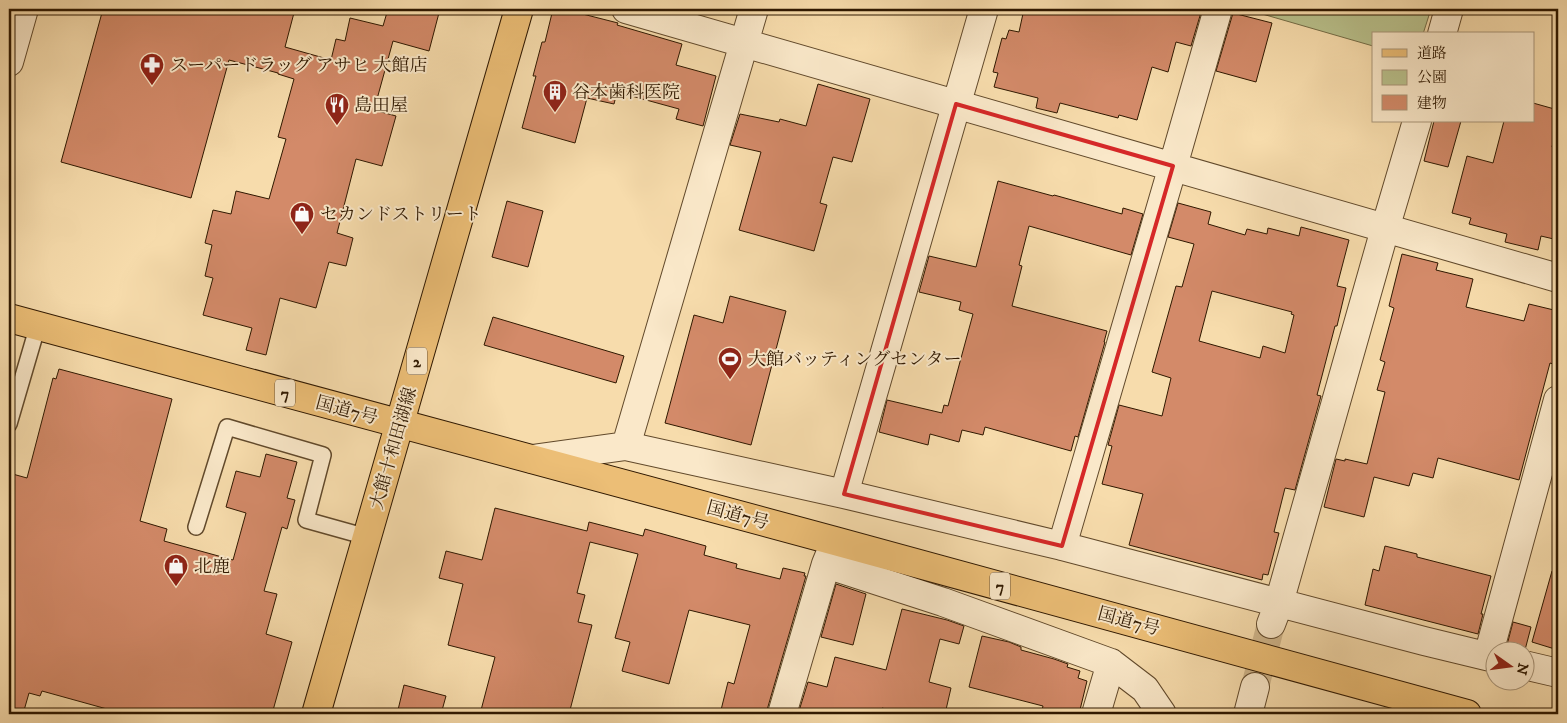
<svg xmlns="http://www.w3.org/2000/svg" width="1567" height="723" font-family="'IM FELL DW Pica','Noto Serif JP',serif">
<rect width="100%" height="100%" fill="#f7dcac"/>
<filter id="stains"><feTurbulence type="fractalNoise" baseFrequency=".004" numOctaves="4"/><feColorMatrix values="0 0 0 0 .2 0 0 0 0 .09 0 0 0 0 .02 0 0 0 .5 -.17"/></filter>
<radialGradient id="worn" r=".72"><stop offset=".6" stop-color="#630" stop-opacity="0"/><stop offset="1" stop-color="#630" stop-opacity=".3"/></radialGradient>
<path fill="#b9c18c" stroke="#746c46" d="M1245 9H1431L1423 34H1373V46Z"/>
<path fill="#d38a69" stroke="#2f1800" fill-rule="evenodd" d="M103 9H295L285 47 331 60 336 39 345 41 350 18 383 26 388 9H440L429 51 393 41 374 110 396 116 382 166 356 159 337 233 353 238 346 266 329 262 316 308 280 298 266 355 246 350 252 328 203 315 213 278 205 276 212 245 205 243 213 210 231 214 236 191 269 199 286 139 278 137 294 79 278 74V73L229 60 191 198 61 162Z
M553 9H563L618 23 617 25 682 44 676 65 716 76 703 126 676 119 679 109 617 92 614 104 587 98 575 143 522 128 536 76H533L542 42H545Z
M1024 9H1202L1191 46 1176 42 1168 72 1152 67 1137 120 1119 115 1118 118 1060 103 1057 113 1036 108 1038 98 994 87 998 73 993 72 1002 38 1006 39 1009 30 1019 32Z
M1233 13 1272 23 1256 82 1216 71Z
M818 84 870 99 852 162 833 157 820 203 827 205 814 251 739 230 761 152 730 145 740 114 779 122 780 119 806 126Z
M1533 103 1558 110V121L1552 147 1558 148V240L1541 236 1538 250 1505 242 1507 234 1469 224 1471 218 1452 213 1467 156 1493 163 1504 121H1533Z
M1434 121H1461L1448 167 1424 161Z
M998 181 1053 196 1054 195 1122 214 1123 208 1143 214 1131 255 1029 226 1019 265 1022 266 1012 306 1107 331 1104 342H1105L1078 437 1075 436 1071 451 985 427 983 435 962 430 959 442 930 434 928 445 879 432 887 400 942 413 944 405 948 406 973 314 959 310 961 302 919 292 929 256 976 267Z
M507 201 543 211 528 267 492 257Z
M1178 203 1211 212 1208 224 1245 235 1247 229 1267 234 1268 228 1299 236 1301 227 1349 240 1337 286 1346 288 1337 326H1335L1317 395 1321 396 1295 490 1285 488 1274 532 1279 533 1268 575 1263 574 1262 580 1129 545 1143 494 1102 484 1112 446 1108 445 1119 405 1162 416 1171 378 1152 372 1176 286 1182 287 1194 244 1168 237ZM1212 291 1292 312 1291 314 1294 315 1285 353 1263 346 1260 358 1199 341Z
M1402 254 1438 263 1436 270 1473 279 1466 307 1524 321 1529 304 1558 311V346L1553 364 1550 363 1519 480 1438 458 1433 478 1413 473 1409 486 1374 477 1364 517 1324 507 1336 459 1345 461V459L1367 464 1385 392 1377 390 1385 362 1380 360 1394 308 1389 306Z
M730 296 786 311 751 445 665 423 694 315 723 323Z
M493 317 624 356 616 383 484 345Z
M59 369 172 399 140 521 167 529 164 541 233 560 246 513 226 507 236 471 260 477 266 454 297 462 287 498 295 500 287 529 282 527 264 591 277 594 266 634 292 642 272 714H125L42 691 40 696 29 693 23 714H9V473L27 478 53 378 56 379Z
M495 508 587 531 589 522 643 536 645 529 706 546 704 555 737 564 736 568 780 579 783 568 805 573 804 576H806L767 710V714H720L728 682 734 684 750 625 689 610 669 684 622 671 630 642 615 638 638 554 590 542 577 593 585 595 578 622 592 625 569 714H480L495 657 448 645 463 584 439 578 446 551 482 560Z
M1385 546 1417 554V557L1491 576 1481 614H1483L1478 634 1365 605 1373 569 1379 571Z
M1552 571 1558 572V650L1532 642Z
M836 584 866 594 853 645 821 637Z
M902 609 947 620 964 626 959 644 940 639 929 682 951 688 945 714H905L882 708 880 714H798L808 682 827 687 835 657 886 670Z
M1513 622 1531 627 1525 650 1507 645Z
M982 636 1009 642 1021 647V650L1054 659 1068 664 1067 667 1080 671 1078 678 1087 681 1079 714H1041L1043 706 969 687Z
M404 685 446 696 441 714H397Z"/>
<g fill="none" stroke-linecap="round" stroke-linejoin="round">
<path stroke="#cfb58a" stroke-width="28" stroke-dasharray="28 14" stroke-linecap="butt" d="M1255 687 1271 624"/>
<defs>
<path id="service" d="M9 424 38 325
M196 527 227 427 323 455 306 520 367 537"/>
<path id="minor" d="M626 9 1558 278
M1442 34 1449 9
M9 62 24 9
M626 446 754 9
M532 459 626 446 844 494 1062 546 1424 641 1494 658
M844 494 984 9
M1062 546 1173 166 1218 9
M826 564 943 602 1111 663 1145 689 1162 714
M1271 624 1279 603 1385 229 1417 121
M1488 656 1558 400
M1524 665 1558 673
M782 714 826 564 833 547
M1096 714 1111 663
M1248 714 1255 687"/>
<path id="primary" d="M316 714 519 9"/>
<path id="trunk" d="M9 318 835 541 1467 714"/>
</defs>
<use href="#service" stroke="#61492b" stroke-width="18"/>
<use href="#minor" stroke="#61492b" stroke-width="30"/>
<use href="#primary" stroke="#2f1800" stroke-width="30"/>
<use href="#trunk" stroke="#2f1800" stroke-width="30"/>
<use href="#service" stroke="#fae8c9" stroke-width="15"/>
<use href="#minor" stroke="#fae8c9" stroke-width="28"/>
<use href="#primary" stroke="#ecbe76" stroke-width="28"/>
<use href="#trunk" stroke="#ecbe76" stroke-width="28"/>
</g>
<path fill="none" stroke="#d62828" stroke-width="4" stroke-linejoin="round" d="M956 104 1173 166 1062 546 844 494Z"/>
<defs>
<symbol id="pharmacy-pin" viewBox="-11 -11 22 30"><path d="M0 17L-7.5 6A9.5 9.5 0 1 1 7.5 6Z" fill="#8f2418" stroke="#fae8c9"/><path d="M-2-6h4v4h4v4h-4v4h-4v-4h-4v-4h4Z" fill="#fff"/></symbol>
<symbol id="building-pin" viewBox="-11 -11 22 30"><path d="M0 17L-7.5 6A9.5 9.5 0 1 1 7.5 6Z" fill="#8f2418" stroke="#fae8c9"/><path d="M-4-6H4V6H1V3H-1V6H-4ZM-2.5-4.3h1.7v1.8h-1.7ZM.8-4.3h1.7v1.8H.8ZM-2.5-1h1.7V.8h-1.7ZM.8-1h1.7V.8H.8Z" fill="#fff"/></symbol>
<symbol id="restaurant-pin" viewBox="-11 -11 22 30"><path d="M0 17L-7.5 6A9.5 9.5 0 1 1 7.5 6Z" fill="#8f2418" stroke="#fae8c9"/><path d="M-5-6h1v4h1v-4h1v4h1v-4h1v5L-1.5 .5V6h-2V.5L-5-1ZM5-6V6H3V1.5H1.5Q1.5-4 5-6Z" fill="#fff"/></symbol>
<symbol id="shop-pin" viewBox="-11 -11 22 30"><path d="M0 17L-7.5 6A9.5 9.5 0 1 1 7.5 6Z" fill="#8f2418" stroke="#fae8c9"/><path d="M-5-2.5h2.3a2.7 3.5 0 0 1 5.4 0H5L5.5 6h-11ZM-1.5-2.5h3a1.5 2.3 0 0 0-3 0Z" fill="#fff"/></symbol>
<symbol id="stadium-pin" viewBox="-11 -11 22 30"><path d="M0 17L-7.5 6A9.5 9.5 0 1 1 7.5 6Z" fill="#8f2418" stroke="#fae8c9"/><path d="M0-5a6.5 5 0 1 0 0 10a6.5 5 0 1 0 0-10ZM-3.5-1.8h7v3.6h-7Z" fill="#fff"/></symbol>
</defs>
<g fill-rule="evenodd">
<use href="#pharmacy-pin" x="138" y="51" width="28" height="38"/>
<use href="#building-pin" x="541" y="78" width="28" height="38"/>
<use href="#restaurant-pin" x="323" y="91" width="28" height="38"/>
<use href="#shop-pin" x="288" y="200" width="28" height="38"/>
<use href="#stadium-pin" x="716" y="345" width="28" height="38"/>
<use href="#shop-pin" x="162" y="552" width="28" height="38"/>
</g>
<g text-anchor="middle" stroke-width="4" stroke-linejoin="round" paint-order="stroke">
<g fill="#fae8c9" stroke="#6c563c" stroke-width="1">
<rect x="407" y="347.5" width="20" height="27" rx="4"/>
<rect x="275" y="379.5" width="20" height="27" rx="4"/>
<rect x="990" y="572.5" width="20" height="27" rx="4"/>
</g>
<g font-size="16" font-weight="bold" fill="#2f1800">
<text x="417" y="367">2</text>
<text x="285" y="399">7</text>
<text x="1000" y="592">7</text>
</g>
<g font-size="18" fill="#2f1800" stroke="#fae8c9" text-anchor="start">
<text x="170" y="71">スーパードラッグ アサヒ 大館店</text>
<text x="572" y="98">谷本歯科医院</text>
<text x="354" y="111">島田屋</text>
<text x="320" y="220">セカンドストリート</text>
<text x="748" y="365">大館バッティングセンター</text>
<text x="194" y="572">北鹿</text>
</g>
<g font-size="18" fill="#2f1800" stroke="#fae8c9">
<text transform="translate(347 410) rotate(15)" y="6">国道7号</text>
<text transform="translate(393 448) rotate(-74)" y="6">大館十和田湖線</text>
<text transform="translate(738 515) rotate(15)" y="6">国道7号</text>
<text transform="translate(1129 621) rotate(15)" y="6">国道7号</text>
</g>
</g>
<rect width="1567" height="723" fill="none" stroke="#f7dcac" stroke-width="30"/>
<rect x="10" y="10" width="1547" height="703" fill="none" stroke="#2f1800" stroke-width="2.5"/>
<rect x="15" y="15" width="1537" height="693" fill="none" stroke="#2f1800"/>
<rect x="1372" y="32" width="162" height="90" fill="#fae8c9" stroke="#a99579"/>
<rect x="1382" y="49" width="25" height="8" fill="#ecbe76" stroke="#a99579"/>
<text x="1417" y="58" font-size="15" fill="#2f1800">道路</text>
<rect x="1382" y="70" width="25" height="15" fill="#b9c18c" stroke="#a99579"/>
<text x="1417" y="82" font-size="15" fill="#2f1800">公園</text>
<rect x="1382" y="95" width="25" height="15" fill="#d38a69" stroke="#a99579"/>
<text x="1417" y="108" font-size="15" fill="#2f1800">建物</text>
<g transform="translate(1510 666) rotate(104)"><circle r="24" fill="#fae8c9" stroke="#a99579"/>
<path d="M0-4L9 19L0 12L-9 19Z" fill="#8f2418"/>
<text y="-8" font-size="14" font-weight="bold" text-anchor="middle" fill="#2f1800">N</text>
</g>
<rect width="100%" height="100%" filter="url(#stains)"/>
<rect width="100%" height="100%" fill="url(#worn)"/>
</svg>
